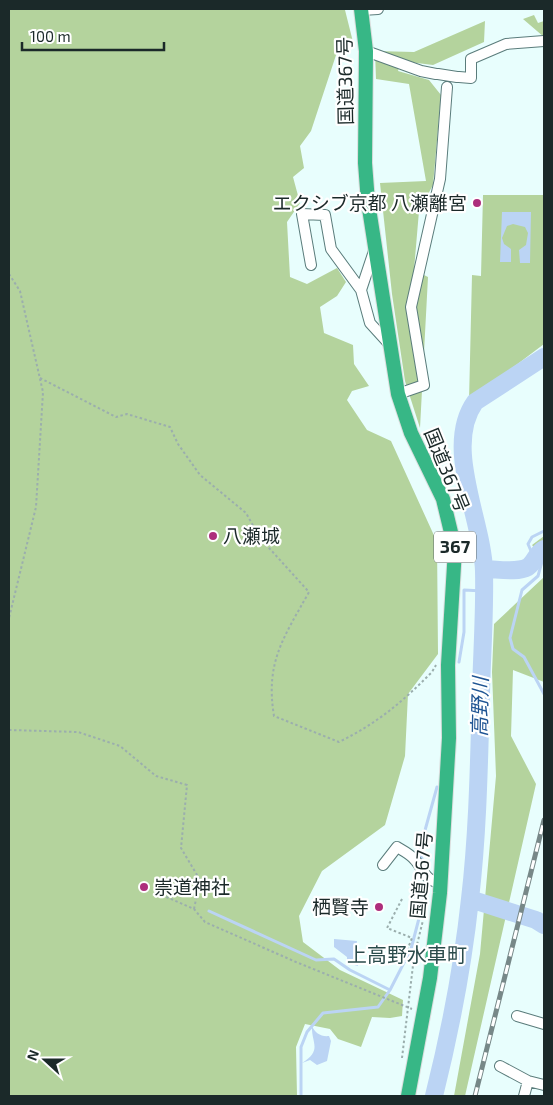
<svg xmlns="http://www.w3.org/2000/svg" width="553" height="1105" font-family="'Exo 2','Noto Sans JP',sans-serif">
<rect width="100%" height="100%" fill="#e8fefd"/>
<path fill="#b4d39d" d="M9 9 345 10 353 42 339 46 311 131 300 146 304 168 293 177 300 203 287 222 290 277 307 284 337 268 346 282 337 296 320 307 324 333 353 345 354 364 369 386 352 391 347 400 367 430 391 441 437 542 438 654 408 694 405 756 385 825 322 871 299 916 303 942 340 970 403 1000 402 1016 390 1018 372 1017 361 1047 338 1039 330 1029 305 1024 296 1047 297 1096H9Z
M534 15 538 23 544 21V37L523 19Z
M485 21 484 42 433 65 401 61 398 71 429 80 441 95 433 185 419 211 414 270 428 277 420 428 405 381 392 294 380 183 426 181 409 84 376 79 375 51 414 52Z
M483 195H544V344L469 401 472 275 481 276Z
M544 536V560L532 545Z
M544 577V682L513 670 511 736 536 784 465 1096H454L480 954 489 854 496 776 492 672 494 624Z"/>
<path fill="#bbd4f4" d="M502 212H531L530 263H520L519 250 526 245 528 233 525 227 513 224 507 226 502 238 504 244 511 249V262H500Z
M334 939 357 941 355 952 358 966 347 963V957L334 947Z
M312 1026C315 1033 321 1037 329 1036L331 1041 327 1061 317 1065 310 1060 302 1063C323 1050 311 1043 312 1026Z"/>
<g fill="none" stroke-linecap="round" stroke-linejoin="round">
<path stroke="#bbd4f4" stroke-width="3" d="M544 531 532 537 528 544 531 551 543 558 538 576 522 590 510 638 513 649 524 657 544 694
M459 662 464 632V590L483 591
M428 872 419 852 437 787
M209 911 316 960 334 959 350 970 390 990
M301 1096V1047L307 1032 323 1013 378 1007 390 990 411 949 429 880"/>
<path stroke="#bbd4f4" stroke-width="18" d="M484 569C497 569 517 573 528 567 535 562 536 553 544 549
M470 899 536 920 544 925
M434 1096C450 1032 463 965 470 899 478 831 479 761 481 692 482 652 485 611 484 571 483 521 443 447 475 402L544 357"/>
<defs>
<path id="minor" d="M362 10 378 9
M366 51 421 71 436 74
M438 74 457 77
M459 77 471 78V59L506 44 544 41
M311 265 302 214 325 215 331 249 361 290 370 323 390 345
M361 290 374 251
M398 394 424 385 411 307 440 179 447 87
M383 865 397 847C402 850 410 854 414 859 424 869 424 881 441 883
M517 1016 544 1024
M500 1066 528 1081 544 1085
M524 1096 528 1081"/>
<path id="highway" d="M361 9 366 51 365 163 368 202 398 394 411 433 443 499 455 549 448 665 449 738 440 893 430 978 408 1096"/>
</defs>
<use href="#minor" stroke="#5a7c7b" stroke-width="12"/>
<use href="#highway" stroke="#dbdddd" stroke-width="16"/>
<path stroke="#9baead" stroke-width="2" stroke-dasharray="2.5 2.5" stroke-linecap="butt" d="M9 274 20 291 43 392 36 507 9 618
M40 378 116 417 127 414 170 427 178 444 200 475 246 513 260 538 309 592C284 637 265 662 274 716L339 742C379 722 401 703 432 672L436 665
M9 730 78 732 120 746 156 776 187 785 181 848 200 880 194 909
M157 893 194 909 205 922 296 962 412 1009
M402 899 387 928 412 938 406 953 414 956
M402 1058 414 957 425 912"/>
<use href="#minor" stroke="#fff" stroke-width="10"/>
<use href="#highway" stroke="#37b786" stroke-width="14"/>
<defs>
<path id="rail" d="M475 1096 544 820"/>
</defs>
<use href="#rail" stroke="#788" stroke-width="5"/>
<use href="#rail" stroke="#fff" stroke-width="3" stroke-dasharray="9" stroke-linecap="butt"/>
</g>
<g fill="#ad2e7c" stroke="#fff" stroke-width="2">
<circle cx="477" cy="203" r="5"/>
<circle cx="213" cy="536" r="5"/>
<circle cx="144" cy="887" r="5"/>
<circle cx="379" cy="907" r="5"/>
</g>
<g text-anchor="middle" stroke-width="4.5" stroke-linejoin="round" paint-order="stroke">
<rect fill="#fff" stroke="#5f6969" stroke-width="1" x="434" y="531.5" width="42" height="31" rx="4"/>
<g font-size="18" font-weight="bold" fill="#1b2929">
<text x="455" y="553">367</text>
</g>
<g font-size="19" fill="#1b2929" stroke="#fff">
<text transform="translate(345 81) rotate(-91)" y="7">国道367号</text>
<text transform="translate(447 470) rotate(68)" y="7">国道367号</text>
<text transform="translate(421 875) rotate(-85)" y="7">国道367号</text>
</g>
<g font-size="19" fill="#1b2929" stroke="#fff" text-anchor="end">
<text x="467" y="210">エクシブ京都 八瀬離宮</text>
<text x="223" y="543" text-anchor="start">八瀬城</text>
<text x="154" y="894" text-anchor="start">崇道神社</text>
<text x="369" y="914">栖賢寺</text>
</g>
<g font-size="20" font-style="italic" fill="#1f5493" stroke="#fff">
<text transform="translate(480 707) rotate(-89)" y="7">高野川</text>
</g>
<g font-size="20" fill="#2b4b4b" stroke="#fff">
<text x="407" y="962">上高野水車町</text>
</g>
</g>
<rect width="553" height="1105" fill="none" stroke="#1b2929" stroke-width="20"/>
<g transform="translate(45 1060) rotate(291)" stroke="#ffffff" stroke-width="4" paint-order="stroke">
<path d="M0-4L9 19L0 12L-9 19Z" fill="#1b2929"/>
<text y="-8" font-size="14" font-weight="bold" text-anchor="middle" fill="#1b2929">N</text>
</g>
<path d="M22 42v8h142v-8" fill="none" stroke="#1b2929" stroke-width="2.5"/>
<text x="30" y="42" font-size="15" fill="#1b2929" stroke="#ffffff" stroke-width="4" paint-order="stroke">100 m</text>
</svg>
